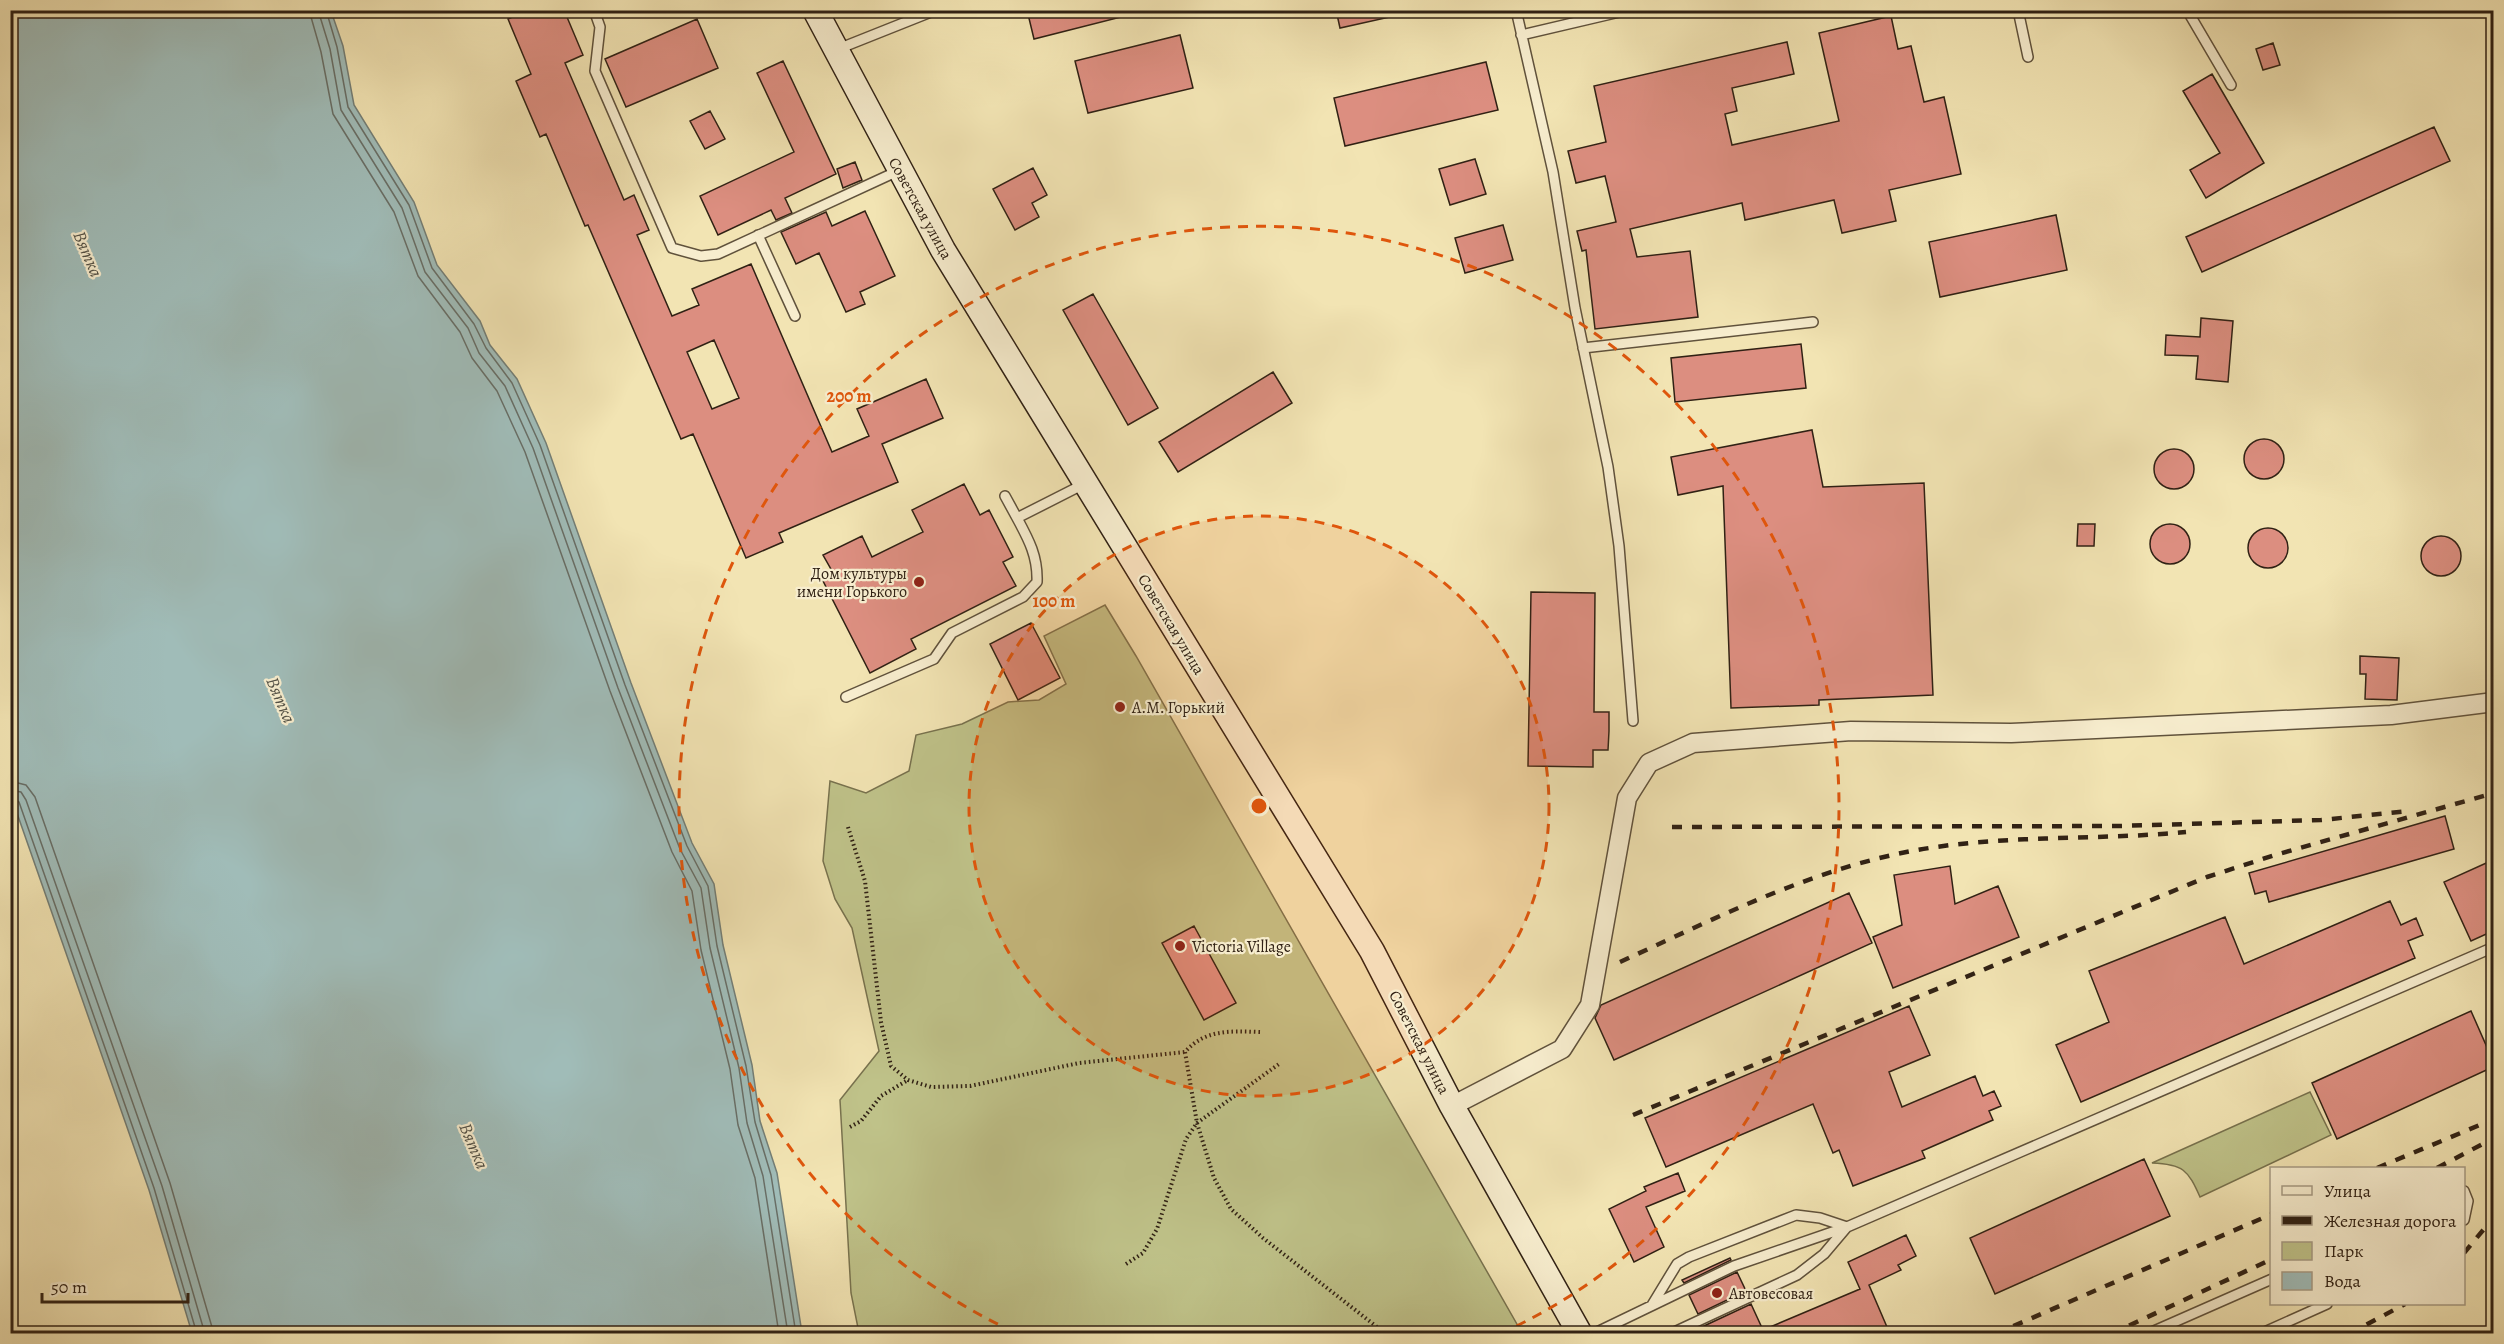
<svg xmlns="http://www.w3.org/2000/svg" width="2504" height="1344" font-family="Alegreya,serif">
<rect width="100%" height="100%" fill="#f2e4b3"/>
<filter id="stains"><feTurbulence type="fractalNoise" baseFrequency=".00333" numOctaves="4"/><feColorMatrix values="0 0 0 0 .2 0 0 0 0 .09 0 0 0 0 .02 0 0 0 .5 -.17"/></filter>
<radialGradient id="worn" r=".72"><stop offset=".6" stop-color="#630" stop-opacity="0"/><stop offset="1" stop-color="#630" stop-opacity=".3"/></radialGradient>
<path fill="#bfc289" stroke="#78724e" stroke-width="1.5" d="M1105 605 1136 656 1522 1333H859L851 1293 840 1100 879 1051 852 928 835 899 823 861 830 781 866 793 909 771 916 735 962 724 1008 702 1039 700 1066 684 1044 636Z
M2310 1092 2331 1135 2200 1197C2188 1170 2183 1164 2152 1163Z"/>
<path fill="#a0bcb8" stroke="#737e76" stroke-width="1.5" d="M10 11H331L343 46 354 105 414 202 437 265 480 321 490 345 517 379 546 443 631 683 692 843 714 884 723 945 752 1065 760 1121 777 1173 802 1333H192L149 1190 11 796Z"/>
<g fill="none" stroke-linecap="round" stroke-linejoin="round">
<path stroke="#686e66" stroke-width="1.5" d="M309 10 321 52 333 114 394 212 418 276 460 332 472 358 497 391 525 452 610 691 672 852 692 891 701 950 730 1069 738 1125 755 1178 779 1334
M318 10 330 49 341 110 402 208 425 272 468 328 479 353 505 386 533 448 618 688 680 849 701 888 710 948 739 1068 747 1123 763 1176 788 1334
M326 10 337 47 348 107 409 205 432 268 474 324 486 348 512 383 540 445 625 685 687 846 708 886 717 946 746 1066 755 1122 771 1175 796 1334
M10 781 26 785 35 797 170 1183 214 1334
M10 790 21 792 26 800 162 1186 205 1334
M10 797 19 802 154 1188 197 1334"/>
</g>
<path fill="#dc8e80" stroke="#302114" stroke-width="1.5" fill-rule="evenodd" d="M528 10H564L583 55 565 63 624 200 634 195 649 230 637 235 672 316 699 305 692 289 751 264 832 452 869 436 857 409 926 379 943 418 882 444 898 482 779 533 783 542 746 558 693 434 681 439 588 225 585 226 546 134 540 137 516 81 531 74 508 19ZM714 340 739 398 712 409 687 352Z
M1027 10H1124L1125 16 1034 39Z
M1336 10H1390V17L1340 28Z
M1891 16 1898 49 1911 46 1924 102 1944 97 1961 174 1889 190 1896 221 1842 233 1834 200 1745 220 1742 203 1630 229 1637 257 1690 251 1698 317 1595 329 1586 250 1582 251 1577 231 1616 222 1605 176 1576 183 1568 151 1606 142 1594 86 1787 42 1794 74 1732 88 1737 111 1725 114 1732 145 1839 121 1819 33Z
M697 19 718 68 626 107 605 59Z
M1180 35 1193 88 1088 113 1075 61Z
M2273 43 2280 65 2263 70 2256 49Z
M783 61 836 174 785 198 792 213 776 220 771 210 718 235 700 196 794 152 757 73Z
M1486 62 1498 110 1345 146 1334 98Z
M2212 74 2264 163 2206 198 2190 170 2220 153 2183 91Z
M710 111 725 139 705 149 690 121Z
M2434 127 2450 161 2202 272 2186 237Z
M1475 159 1486 194 1450 205 1439 169Z
M855 162 862 180 843 188 837 169Z
M1033 168 1047 195 1032 203 1039 217 1015 230 993 189Z
M865 211 895 276 860 292 865 304 846 312 819 253 796 264 781 232 826 212 832 226Z
M2056 215 2067 270 1940 297 1929 242Z
M1503 225 1513 260 1465 273 1455 238Z
M1093 294 1158 408 1128 425 1063 310Z
M2201 318 2233 321 2228 382 2196 379 2198 356 2165 355 2166 335 2200 337Z
M1801 344 1806 388 1675 402 1671 358Z
M1273 372 1292 403 1178 472 1159 442Z
M1812 430 1823 487 1924 483 1933 695 1819 700V705L1731 708 1723 486 1678 495 1671 457Z
M2244 459a20 20 0 1 1 40 0a20 20 0 1 1-40 0Z
M2154 469a20 20 0 1 1 40 0a20 20 0 1 1-40 0Z
M964 484 980 515 989 510 1013 557 1003 562 1016 586 911 639 916 649 870 673 821 577 832 571 823 555 862 536 872 557 923 532 912 510Z
M2078 524H2095L2094 546H2077Z
M2150 544a20 20 0 1 1 40 0a20 20 0 1 1-40 0Z
M2248 548a20 20 0 1 1 40 0a20 20 0 1 1-40 0Z
M2421 556a20 20 0 1 1 40 0a20 20 0 1 1-40 0Z
M1531 592 1595 593 1594 712H1609V731L1608 750H1593V767L1528 766Z
M1031 623 1060 678 1018 700 990 644Z
M2360 656 2399 658 2397 700 2365 699 2366 674H2360Z
M2445 816 2454 849 2269 902 2266 891 2255 894 2249 873Z
M2493 860V931L2471 941 2444 882Z
M1950 866 1955 904 1998 886 2019 937 1893 988 1873 937 1902 925 1894 875Z
M1849 893 1872 943 1614 1060 1595 1018 1601 1005Z
M2390 901 2401 925 2416 918 2423 935 2408 941 2415 958 2081 1102 2056 1045 2109 1022 2089 971 2225 917 2244 964Z
M1194 926 1236 1003 1204 1020 1162 943Z
M1909 1006 1930 1055 1889 1072 1902 1107 1975 1076 1983 1096 1994 1091 2001 1106 1989 1111 1993 1120 1922 1151 1925 1158 1853 1186 1839 1150 1833 1153 1813 1104 1666 1167 1645 1118Z
M2471 1011 2493 1061V1067L2337 1139 2312 1083Z
M2144 1159 2170 1216 1995 1294 1970 1238Z
M1678 1173 1685 1191 1646 1207 1664 1247 1634 1262 1609 1209 1646 1191 1644 1187Z
M1906 1235 1916 1256 1898 1265 1901 1270 1869 1285 1890 1334H1707L1704 1326 1751 1304 1763 1330 1860 1289 1848 1262Z
M1730 1258 1731 1260 1684 1283 1682 1280Z
M1737 1272 1746 1291 1698 1314 1689 1295Z"/>
<g fill="none" stroke-linecap="round" stroke-linejoin="round">
<defs>
<path id="lane" d="M594 10 600 27 595 71 672 248 701 256 718 254 898 171
M1516 10 1553 172 1575 308 1608 467 1619 546 1633 721
M2018 10 2028 57
M2187 10 2231 85
M1521 35 1628 10
M838 49 936 10
M758 235 795 316
M1583 348 1813 322
M1005 496 1017 518
M846 697 934 659 952 633 1023 597 1037 582C1038 557 1029 540 1017 518L1084 484
M2464 1191 2468 1201 2464 1220
M1652 1305 1677 1264 1689 1257 1796 1215 1820 1218 1847 1227 2494 947
M1593 1334 1734 1266 1847 1227
M1670 1334 1797 1275 1824 1254 1846 1228
M2147 1334 2272 1279
M2260 1334 2327 1304"/>
<path id="street" d="M1452 1106 1562 1049 1590 1005 1627 798 1649 763 1693 743 1851 731 2011 733 2391 715 2494 702"/>
<path id="secondary" d="M815 10 943 250 1372 951 1452 1106 1580 1334"/>
</defs>
<use href="#lane" stroke="#60523c" stroke-width="12"/>
<use href="#street" stroke="#60523c" stroke-width="21"/>
<use href="#secondary" stroke="#302114" stroke-width="27"/>
<path stroke="#302114" stroke-width="4" stroke-dasharray="1.5 3" stroke-linecap="butt" d="M848 827 865 881 881 1022 891 1066 908 1080 931 1087 970 1086 1079 1063 1185 1052
M1260 1032C1231 1031 1205 1029 1185 1052L1197 1123 1214 1178 1231 1209 1263 1238 1386 1334
M850 1127 861 1121 881 1096 908 1080
M1126 1264 1143 1253 1157 1229 1186 1139 1197 1123 1279 1064"/>
<use href="#lane" stroke="#f7edce" stroke-width="9"/>
<use href="#street" stroke="#f7edce" stroke-width="18"/>
<use href="#secondary" stroke="#f7edce" stroke-width="24"/>
<path stroke="#302114" stroke-width="4.5" stroke-dasharray="10 10" stroke-linecap="butt" d="M1672 827 2119 826 2321 820 2409 811
M1620 962C1723 915 1823 863 1936 847 2019 835 2103 840 2186 832
M1633 1115 2207 877 2275 855 2494 793
M2377 1168 2494 1119
M2437 1168 2494 1138
M2464 1253 2494 1217
M1995 1334 2272 1214
M2111 1334 2272 1259
M2349 1334 2405 1304"/>
</g>
<circle cx="1259" cy="806" r="290" fill="#df560c" fill-opacity=".12"/>
<g fill="none" stroke="#df560c" stroke-width="3" stroke-dasharray="10 8">
<circle cx="1259" cy="806" r="290"/>
<path d="M1014 1332A580 580 0 1 1 1504 1332"/>
</g>
<g fill="#8f2418" stroke="#f7edce" stroke-width="2">
<circle cx="919" cy="582" r="6"/>
<circle cx="1120" cy="707" r="6"/>
<circle cx="1180" cy="946" r="6"/>
<circle cx="1717" cy="1293" r="6"/>
</g>
<g text-anchor="middle" stroke-width="4.5" stroke-linejoin="round" paint-order="stroke">
<g font-size="16" fill="#302114" stroke="#f7edce">
<text transform="translate(921 208) rotate(61)" y="6">Советская улица</text>
<text transform="translate(1172 624) rotate(59)" y="6">Советская улица</text>
<text transform="translate(1420 1042) rotate(63)" y="6">Советская улица</text>
</g>
<g font-size="16" fill="#302114" stroke="#f7edce" text-anchor="start">
<text x="907" y="579" text-anchor="end">Дом культуры<tspan x="907" dy="18">имени Горького</tspan></text>
<text x="1132" y="713">А.М. Горький</text>
<text x="1192" y="952">Victoria Village</text>
<text x="1729" y="1299">Автовесовая</text>
</g>
<g font-size="18" font-style="italic" fill="#525045" stroke="#f7edce">
<text transform="translate(88 254) rotate(67)" y="6">Вятка</text>
<text transform="translate(281 700) rotate(67)" y="6">Вятка</text>
<text transform="translate(474 1146) rotate(67)" y="6">Вятка</text>
</g>
</g>
<circle cx="1259" cy="806" r="9" fill="#df560c" stroke="#f7edce" stroke-width="3"/>
<g font-size="18" text-anchor="middle" font-weight="bold" fill="#df560c" stroke="#f7edce" stroke-width="4.5" stroke-linejoin="round" paint-order="stroke">
<text x="849" y="402">200 m</text>
<text x="1054" y="607">100 m</text>
</g>
<rect width="2504" height="1344" fill="none" stroke="#f2e4b3" stroke-width="36"/>
<rect x="12" y="12" width="2480" height="1320" fill="none" stroke="#302114" stroke-width="3"/>
<rect x="18" y="18" width="2468" height="1308" fill="none" stroke="#302114" stroke-width="1.5"/>
<rect x="2270" y="1167" width="195" height="138" fill="#f7edce" stroke="#a79b84" stroke-width="1.5"/>
<rect x="2282" y="1186" width="30" height="9" fill="#f7edce" stroke="#a79b84" stroke-width="1.5"/>
<text x="2324" y="1197" font-size="18" fill="#302114">Улица</text>
<rect x="2282" y="1216" width="30" height="9" fill="#302114" stroke="#a79b84" stroke-width="1.5"/>
<text x="2324" y="1227" font-size="18" fill="#302114">Железная дорога</text>
<rect x="2282" y="1242" width="30" height="18" fill="#bfc289" stroke="#a79b84" stroke-width="1.5"/>
<text x="2324" y="1257" font-size="18" fill="#302114">Парк</text>
<rect x="2282" y="1272" width="30" height="18" fill="#a0bcb8" stroke="#a79b84" stroke-width="1.5"/>
<text x="2324" y="1287" font-size="18" fill="#302114">Вода</text>
<path d="M42 1293v9h146v-9" fill="none" stroke="#302114" stroke-width="3"/>
<text x="51" y="1293" font-size="18" fill="#302114" stroke="#f7edce" stroke-width="4.5" paint-order="stroke">50 m</text>
<rect width="100%" height="100%" filter="url(#stains)"/>
<rect width="100%" height="100%" fill="url(#worn)"/>
</svg>
